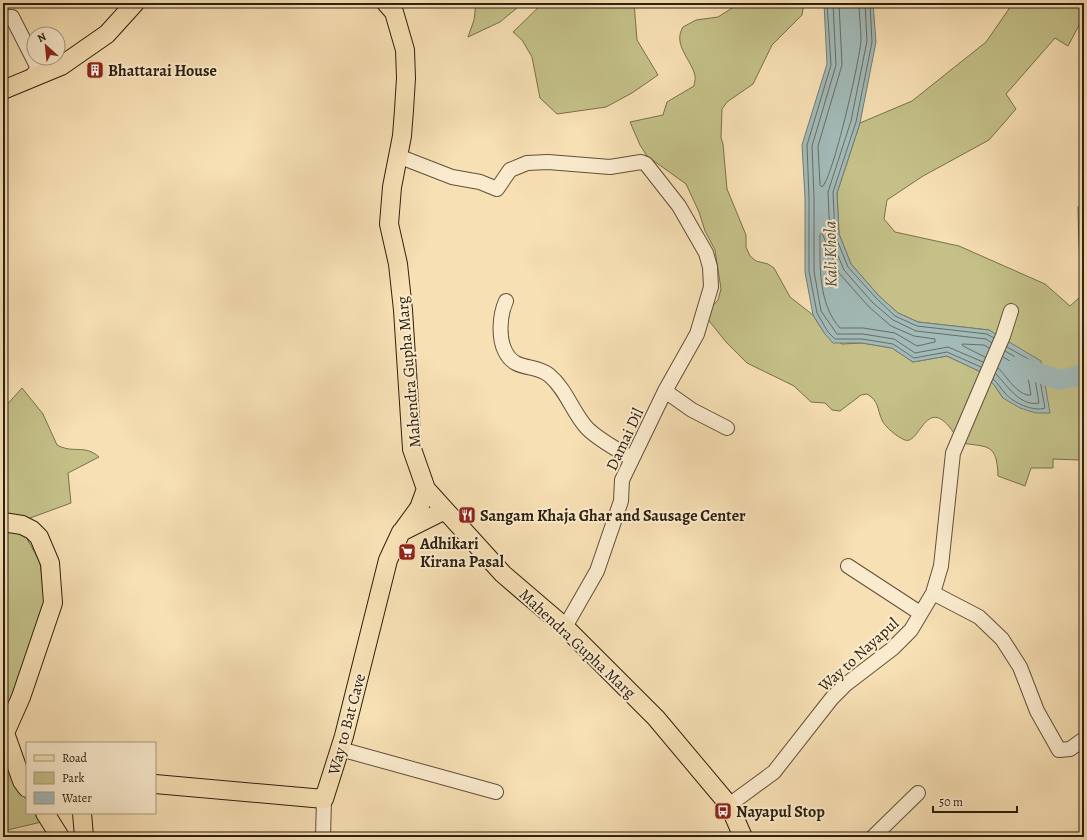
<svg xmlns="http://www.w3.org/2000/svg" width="1087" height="840" font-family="Alegreya,serif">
<rect width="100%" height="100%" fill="#f7e0b4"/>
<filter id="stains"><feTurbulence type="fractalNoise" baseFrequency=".005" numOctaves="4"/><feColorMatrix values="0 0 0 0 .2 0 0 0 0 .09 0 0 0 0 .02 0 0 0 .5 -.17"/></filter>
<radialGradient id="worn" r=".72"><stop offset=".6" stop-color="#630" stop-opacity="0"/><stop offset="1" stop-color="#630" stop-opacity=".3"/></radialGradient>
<path fill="#c4c088" stroke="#78704c" d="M476 3H523L500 22 468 37 474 20Z
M543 3H634L637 40 658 75 632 93 606 107 557 114 540 98 532 57 522 40 513 32Z
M753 3H804L802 15 772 45 753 84 727 102 722 109 721 138 723 144 727 189 746 235V247L750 256 756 261 768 264 774 268 790 297 813 315 825 334 842 344 862 343 892 348 913 362 947 356 981 372 995 386 1003 398 1014 346 989 330 918 322 898 313 879 296 851 264 839 234 837 193 860 123 912 101 986 42 1013 3H1084V16L1068 46 1055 38 1006 94 1016 109 989 140 923 176 887 200 884 219 895 232 959 246 1045 284 1070 306 1080 297C1081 267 1078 237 1078 207L1084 202V499L1080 460 1053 459V468H1031L1025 486 998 476C997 443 988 447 960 443 927 384 921 446 905 440 897 437 885 427 882 420 877 409 879 401 867 394L861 395 840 411 832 410 825 403 811 402 794 386 747 363 726 342 706 317 708 311 718 300 721 289 715 250 705 231 699 212 686 184 647 156 640 145 630 122 663 115 667 102 694 86C694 83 696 79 695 76 692 60 672 45 683 27L696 20 718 17 737 5 748 6Z
M22 388 43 414 57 445C73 454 85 444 99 457L68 473 71 503 22 521 21 528 40 562 45 604 37 637 3 720V409Z
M3 754 16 788 27 800V813H39L46 821 3 831Z"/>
<path fill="#a2bab8" stroke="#737c75" d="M824 3H873L876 42 860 123 837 193 839 234 851 264 879 296 898 313 918 322 989 330 1041 361 1050 413H1036L1020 408 1003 398 995 386 981 372 947 356 913 362 892 348 862 343H833L825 334 813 315 805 272V198L802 145 827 64Z"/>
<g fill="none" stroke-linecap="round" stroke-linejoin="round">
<path stroke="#686d64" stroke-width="1" d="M827 3 831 65 807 145 809 198V271L817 313 828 332 835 339H862L893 344 914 358 947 352 981 367
M833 3 836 65 812 146 814 198V271L821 311 837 334H863L894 339 915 353 948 347 983 362
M839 3 842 65 818 146 820 185 822 187C833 178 860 59 861 40 861 28 859 15 859 3
M865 3 867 41 851 121 828 192 830 237 844 270 872 302 893 320 916 331 986 339 992 343
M870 3 872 42 856 122 833 192 835 235 848 267 876 298 895 316 917 326 987 334 994 338
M822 233 839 273 869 307 891 326 914 336 935 339V342L917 346 895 333 863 328H840C818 304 820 265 820 235Z
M985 357 963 346 962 344 984 345 989 348
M998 368C1007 376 1017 396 1031 395L1027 371 1003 357
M996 374C1007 385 1020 407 1039 403L1033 367 1005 351
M993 379C998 383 1001 389 1005 393 1013 403 1034 412 1045 408L1037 364 1007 347"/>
<path stroke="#a2bab8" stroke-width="20" d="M1018 366 1060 380 1084 374"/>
<defs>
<path id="minor" d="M3 17H12L38 68 28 81
M398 156 452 177 480 182 497 189 510 170 527 163 548 162 610 167 641 162 646 164 679 206 706 253 710 267 711 287 697 334 665 391 622 480 621 501 597 571 565 627
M506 301C500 314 498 337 505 351 515 372 534 363 549 375 566 389 572 411 586 427 598 440 617 449 631 458
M665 391 692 410 727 428
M848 566 920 613
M933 593 979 617 1002 639 1020 667 1037 711 1059 750 1070 749 1084 739
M340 749 496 792
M729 805 774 772 832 698 845 685 892 649 911 630 933 593 941 566 953 453 1003 336 1011 311
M323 837 324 799
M873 837 918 793"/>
<path id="major" d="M386 3 394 12 405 50 406 78 404 110 402 136 392 187 389 224 398 264 403 310 412 449 426 489 503 574 565 627 656 718 729 805 743 837
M3 90 61 66 107 34 135 3
M3 522 22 525 32 530 39 537 50 563 53 603 21 697 5 733 22 781 27 788
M403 530 419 508 426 489
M155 784 324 799 344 736 388 560 401 532 445 510
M45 813 60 837
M82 813 84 837"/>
</defs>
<use href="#minor" stroke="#605039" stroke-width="16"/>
<use href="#major" stroke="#2d2010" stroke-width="20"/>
<use href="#minor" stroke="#faebce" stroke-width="14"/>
<use href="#major" stroke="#f7e0b4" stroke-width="18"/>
</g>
<defs>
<symbol id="building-square" viewBox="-11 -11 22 22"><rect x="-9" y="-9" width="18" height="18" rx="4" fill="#8f2418" stroke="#faebce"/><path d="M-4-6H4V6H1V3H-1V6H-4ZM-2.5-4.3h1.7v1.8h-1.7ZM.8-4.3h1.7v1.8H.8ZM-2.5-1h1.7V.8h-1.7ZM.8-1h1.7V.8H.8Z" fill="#fff"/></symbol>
<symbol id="restaurant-square" viewBox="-11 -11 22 22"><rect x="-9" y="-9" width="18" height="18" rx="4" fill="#8f2418" stroke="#faebce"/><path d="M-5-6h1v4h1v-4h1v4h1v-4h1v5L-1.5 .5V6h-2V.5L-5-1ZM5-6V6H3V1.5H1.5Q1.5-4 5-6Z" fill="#fff"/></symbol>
<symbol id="supermarket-square" viewBox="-11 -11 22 22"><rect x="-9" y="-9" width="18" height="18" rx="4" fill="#8f2418" stroke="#faebce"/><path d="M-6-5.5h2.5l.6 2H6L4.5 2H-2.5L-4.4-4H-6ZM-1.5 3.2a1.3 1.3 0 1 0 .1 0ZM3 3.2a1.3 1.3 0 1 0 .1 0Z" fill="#fff"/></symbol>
<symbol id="bus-square" viewBox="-11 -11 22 22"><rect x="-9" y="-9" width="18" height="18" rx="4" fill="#8f2418" stroke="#faebce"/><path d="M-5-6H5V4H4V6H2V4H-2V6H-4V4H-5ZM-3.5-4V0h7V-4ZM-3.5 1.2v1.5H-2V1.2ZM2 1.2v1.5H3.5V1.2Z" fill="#fff"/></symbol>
</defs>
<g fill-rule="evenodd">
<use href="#building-square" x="85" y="60" width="20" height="20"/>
<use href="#restaurant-square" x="457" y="505" width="20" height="20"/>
<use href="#supermarket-square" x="397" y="542" width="20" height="20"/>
<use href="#bus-square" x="713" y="801" width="20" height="20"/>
</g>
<g text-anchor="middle" stroke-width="4" stroke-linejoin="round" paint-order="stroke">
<g font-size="16" font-weight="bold" fill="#2d2010" stroke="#faebce" text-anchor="start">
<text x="108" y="76">Bhattarai House</text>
<text x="480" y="521">Sangam Khaja Ghar and Sausage Center</text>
<text x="420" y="549">Adhikari<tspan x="420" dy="18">Kirana Pasal</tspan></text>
<text x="736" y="817">Nayapul Stop</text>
</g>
<g font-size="16" fill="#2d2010" stroke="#faebce">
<text transform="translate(408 372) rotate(-95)" y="6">Mahendra Gupha Marg</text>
<text transform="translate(624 439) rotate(-65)" y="6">Damai Dil</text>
<text transform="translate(578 643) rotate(43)" y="6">Mahendra Gupha Marg</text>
<text transform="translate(858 654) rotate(-42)" y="6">Way to Nayapul</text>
<text transform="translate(346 724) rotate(-75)" y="6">Way to Bat Cave</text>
</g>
<g font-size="17" font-style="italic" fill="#504e42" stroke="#faebce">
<text transform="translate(830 254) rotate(-91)" y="6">Kali Khola</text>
</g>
</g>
<rect width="1087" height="840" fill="none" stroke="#f7e0b4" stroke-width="16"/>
<rect x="4" y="4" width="1079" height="832" fill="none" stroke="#2d2010" stroke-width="2"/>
<rect x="8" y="8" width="1071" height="824" fill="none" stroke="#2d2010"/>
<rect x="26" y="742" width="130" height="72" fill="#faebce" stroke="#a89a82"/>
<rect x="34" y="755" width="20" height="6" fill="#f7e0b4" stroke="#a89a82"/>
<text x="62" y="762" font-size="12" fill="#2d2010">Road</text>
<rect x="34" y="772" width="20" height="12" fill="#c4c088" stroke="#a89a82"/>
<text x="62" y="782" font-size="12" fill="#2d2010">Park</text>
<rect x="34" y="792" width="20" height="12" fill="#a2bab8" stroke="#a89a82"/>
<text x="62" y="802" font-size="12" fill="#2d2010">Water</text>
<g transform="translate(46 46) rotate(333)"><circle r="19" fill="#faebce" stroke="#a89a82"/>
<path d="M0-3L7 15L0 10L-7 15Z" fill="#8f2418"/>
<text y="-6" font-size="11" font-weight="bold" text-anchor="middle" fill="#2d2010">N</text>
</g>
<path d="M933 806v6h84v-6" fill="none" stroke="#2d2010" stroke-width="2"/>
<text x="939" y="806" font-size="12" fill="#2d2010" stroke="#faebce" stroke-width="3" paint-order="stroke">50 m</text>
<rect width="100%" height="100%" filter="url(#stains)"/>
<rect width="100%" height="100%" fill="url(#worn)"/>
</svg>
